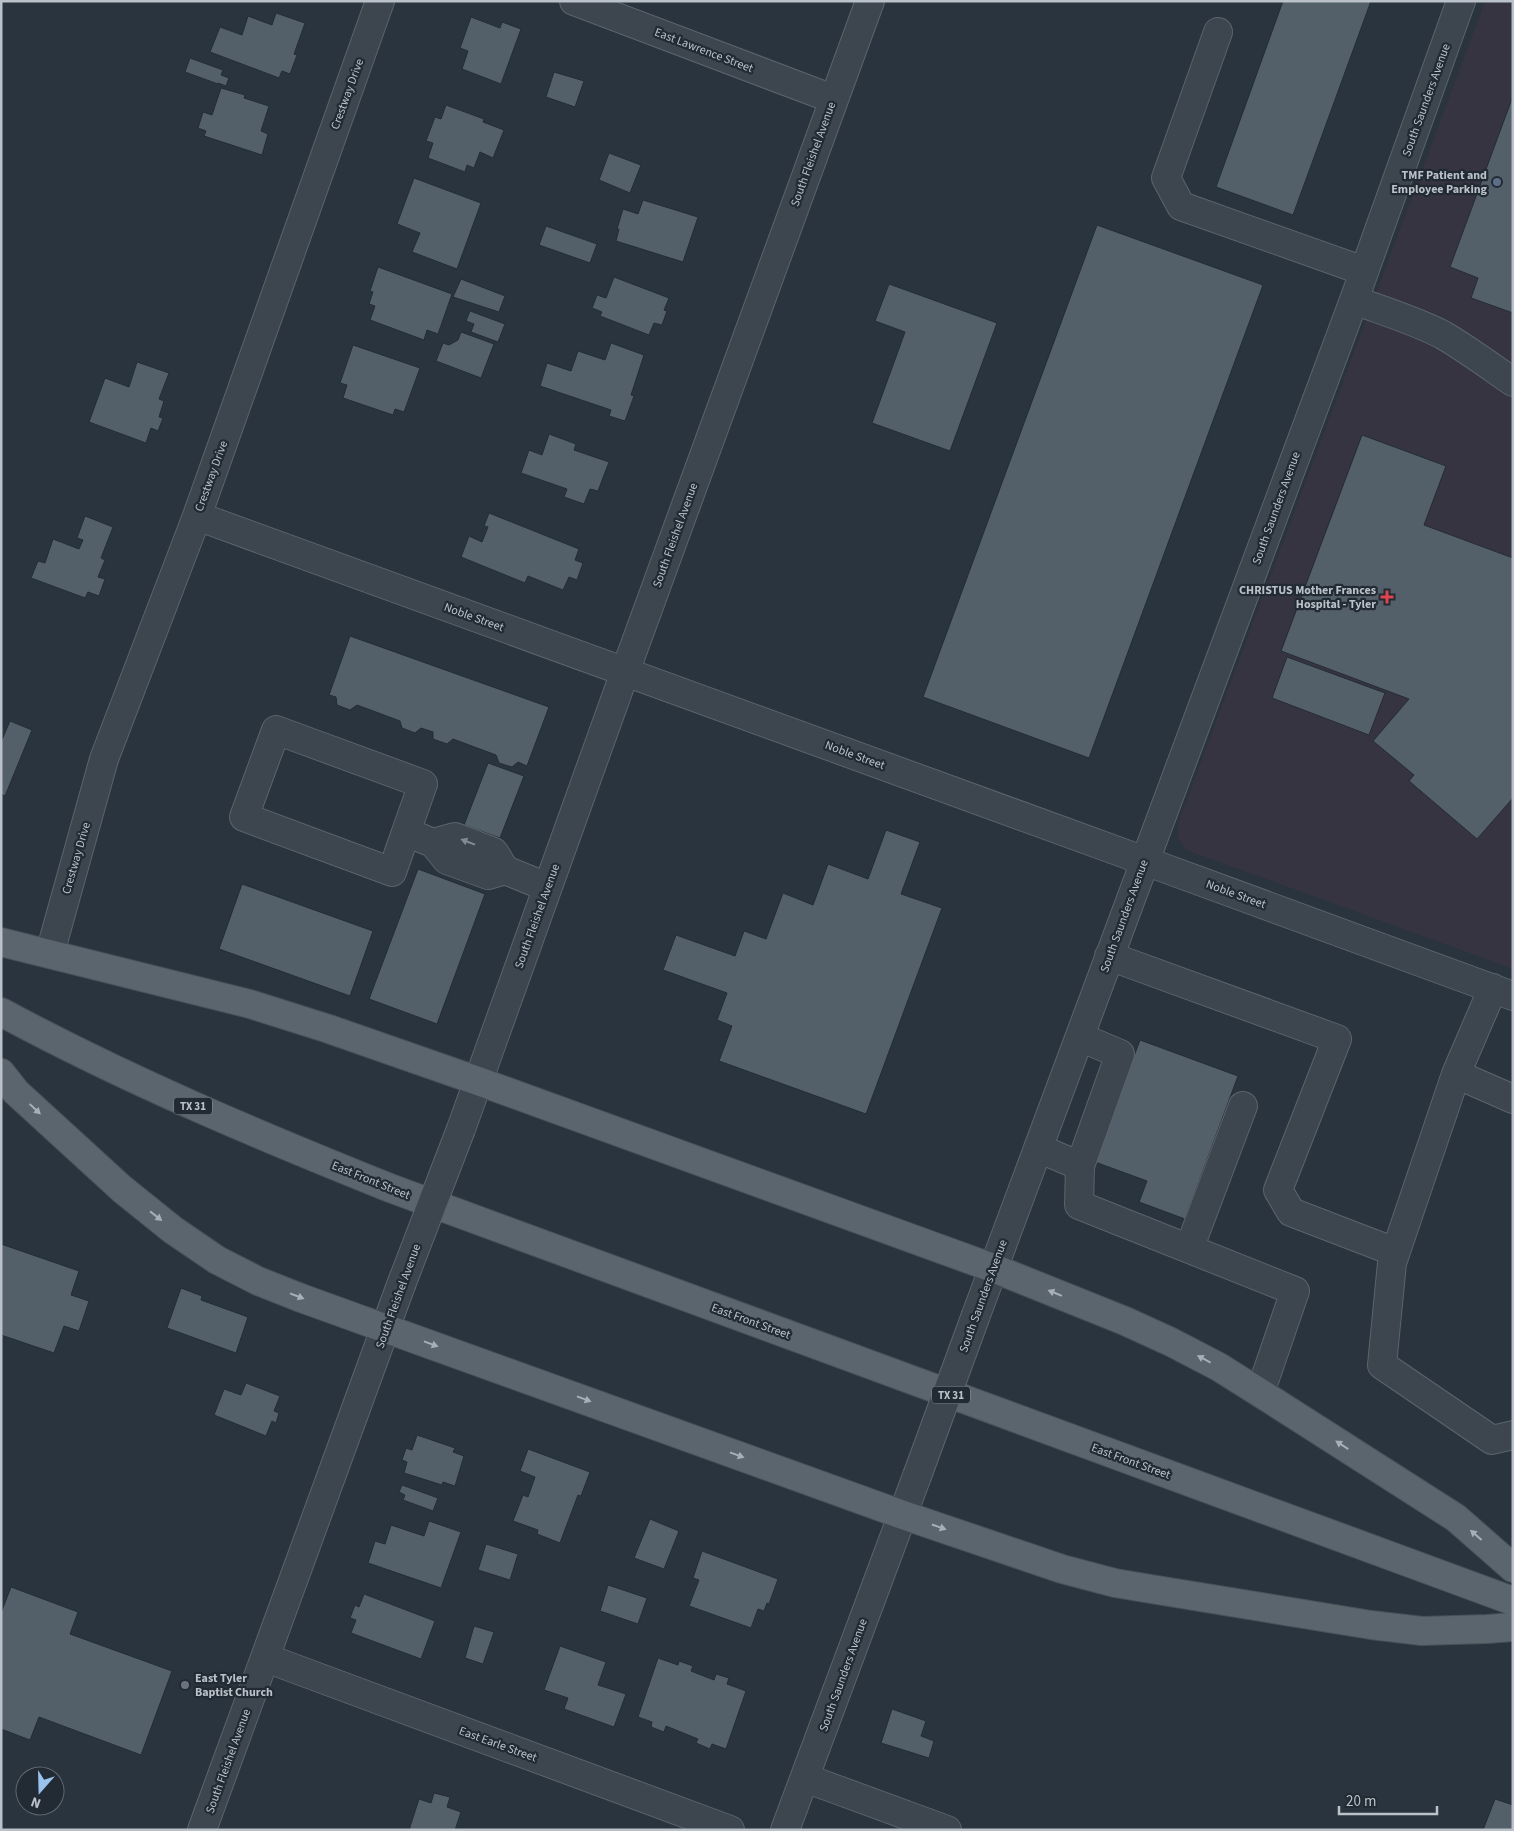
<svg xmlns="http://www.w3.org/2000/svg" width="1514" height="1831" font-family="'Source Sans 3',sans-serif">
<rect width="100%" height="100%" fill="#29343e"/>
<path fill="#353440" d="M1485 1H1513V969L1186 850 1178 837V823Z"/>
<path fill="#535f69" stroke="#242d36" d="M1283 1H1371L1293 215 1216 187Z
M276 13 305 23 294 54 297 55 290 74 282 71 279 78 210 52 220 27 242 35 248 16 272 25Z
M471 17 500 28 502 22 521 29 501 84 462 69 468 51 460 48Z
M190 58 223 70 221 75 229 78 226 86 218 83V84L185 72Z
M554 72 584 81 575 107 546 97Z
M221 88 245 95 244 98 269 106 261 131 268 134 262 155 204 136 206 131 198 128 203 112 212 115Z
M1513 96V313L1471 298 1478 278 1450 267Z
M446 105 484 119 483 122 504 130 493 158 480 152 474 168 467 165 465 172 428 158 433 143 426 141 435 117 441 119Z
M609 153 641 165 630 193 599 180Z
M414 178 481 203 457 269 412 252 420 233 397 224Z
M643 200 698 217 683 262 616 241 619 229H617L623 209 638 214Z
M1097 225 1263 285 1089 758 923 697Z
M546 226 597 244 590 263 539 245Z
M378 267 452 294 438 334 427 330 424 340 370 320 375 306 369 304 373 292 370 291Z
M614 277 669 298 664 310 667 311 662 325 654 323 649 335 600 316 602 312 592 308 597 295 606 298Z
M461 279 505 296 499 312 453 297Z
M889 284 997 323 950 451 872 423 905 332 875 321Z
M470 311 505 324 498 342 471 332 474 324 466 321Z
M461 332 494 344 481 378 436 361 443 343 449 345 458 340Z
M611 343 644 355 631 395 634 396 625 421 609 416 611 410 540 386 547 363 571 371 578 351 605 360Z
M353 345 420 368 404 412 395 409 393 415 343 398 347 385 340 383Z
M137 362 169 373 159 399 164 401 159 417 163 418 158 431 151 428 146 443 89 422 105 378 129 387Z
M549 434 576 444 574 450 609 462 598 491 590 489 584 504 564 497 567 489 521 473 529 450 542 455Z
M1362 435 1446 466 1424 525 1513 558V798L1477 839 1409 781 1414 775 1373 741 1409 699 1281 651Z
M489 513 579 549 575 560 583 563 577 580 569 577 563 590 528 576 525 583 461 557 469 536 482 542 488 527 484 526Z
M85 516 113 527 101 558 105 560 98 577 105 579 99 596 88 592 85 598 31 578 38 561 45 563 53 539 79 549 83 540 77 538Z
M350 636 549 707 527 766 518 762 512 767 499 763 496 755 453 739 447 744 433 739V732L421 728 415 733 402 728 400 721 357 705 350 710 337 705 336 697 329 695Z
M1287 657 1385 693 1369 735 1272 698Z
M10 721 32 730 5 796 1 794V742Z
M488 763 524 776 500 838 464 825Z
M886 830 920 842 901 894 942 908 866 1114 719 1061 732 1026 717 1020 727 993 663 970 676 935 735 956 744 931 766 939 783 893 813 905 828 864 868 879Z
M418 869 485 894 437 1024 369 999Z
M242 884 373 931 350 996 219 949Z
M1140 1040 1238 1076 1185 1219 1139 1202 1147 1181 1095 1162Z
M1 1244 79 1271 71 1295 89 1301 79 1331 64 1326 54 1353 1 1335Z
M181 1288 202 1296 201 1300 248 1317 236 1353 167 1328Z
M246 1383 280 1396 274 1411 279 1413 276 1423 272 1421 266 1436 214 1415 224 1389 241 1395Z
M417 1435 455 1448 453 1452 464 1456 455 1486 443 1482 442 1485 404 1473 407 1462 402 1460 406 1448 412 1450Z
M528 1449 590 1472 581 1496 578 1495 560 1543 537 1534 538 1530 513 1521 523 1495 528 1497 535 1477 520 1471Z
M402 1485 438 1498 433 1511 403 1500 405 1495 399 1492Z
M650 1519 679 1531 664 1569 634 1558Z
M429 1521 461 1532 441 1588 368 1563 375 1541 385 1544 391 1525 424 1536Z
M486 1544 518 1554 510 1580 478 1570Z
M702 1551 778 1579 769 1604 767 1603 764 1611 758 1609 751 1628 689 1606 699 1580 693 1578Z
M608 1585 647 1598 638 1624 600 1611Z
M11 1587 78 1612 70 1634 172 1671 141 1755 39 1717 30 1740 1 1729V1613Z
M364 1594 435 1621 421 1659 351 1633 356 1620 350 1618 355 1605 359 1607Z
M474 1626 494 1632 483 1664 465 1658Z
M560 1646 606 1662 598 1685 626 1694 614 1727 564 1709 568 1698 544 1690Z
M658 1658 678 1665 679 1661 693 1666 691 1671 714 1680 716 1674 729 1678 727 1684 746 1691 726 1749 712 1744 710 1749 696 1743 698 1739 666 1726 664 1732 651 1727 652 1722 638 1717Z
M892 1709 926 1721 921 1736 934 1741 929 1758 881 1743Z
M434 1793 450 1797 447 1807 461 1812 455 1830H409L419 1799 431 1803Z
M1495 1799 1513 1805V1830H1483Z"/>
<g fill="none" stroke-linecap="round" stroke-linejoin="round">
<defs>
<path id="minor" d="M574 1 833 99
M1218 32 1166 178 1181 206 1364 271
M1354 300C1383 311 1414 320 1443 335 1467 349 1490 366 1513 382
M197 516 1145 861 1513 996
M406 832 423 784 276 730 244 817 392 872 406 832 433 843
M505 870 488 875 447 860 433 843 455 837 494 852 505 870 547 887
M50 953 104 759 197 516 380 1
M1109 956 1337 1039 1278 1190 1291 1212 1395 1252
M1493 988 1456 1074 1392 1263 1382 1365 1492 1440 1513 1435
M1080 1037 1120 1054 1080 1166 1079 1205 1295 1291 1260 1393
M1456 1074 1513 1099
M461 1129 625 672 870 1
M1038 1148 1080 1166
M1189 1249 1243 1106
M976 1315 1354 300 1461 1
M266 1658 730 1830
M805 1778 947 1830
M202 1830 401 1285
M785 1830 917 1476"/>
<path id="major" d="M1 942 250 1004 329 1029 478 1081 993 1268 1125 1321 1171 1342 1219 1367 1273 1401 1456 1518 1513 1568
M1 1012C127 1080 258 1135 390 1188L1513 1601
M1 1073 16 1092 122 1189 173 1230 217 1260 258 1281 301 1298 903 1515 1062 1569 1115 1583 1157 1590 1371 1625 1422 1631 1487 1629 1513 1627"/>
</defs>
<use href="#minor" stroke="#5b646c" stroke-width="30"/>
<use href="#major" stroke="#474f58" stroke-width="30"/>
<use href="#minor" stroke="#3d464f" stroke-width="28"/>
<use href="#major" stroke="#5b656e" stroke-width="28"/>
<defs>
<path id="minor-bridge" d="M401 1285 461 1129
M917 1476 976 1315"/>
</defs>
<use href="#minor-bridge" stroke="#5b646c" stroke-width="30" stroke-linecap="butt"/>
<use href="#minor-bridge" stroke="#3d464f" stroke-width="28"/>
</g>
<defs><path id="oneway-solid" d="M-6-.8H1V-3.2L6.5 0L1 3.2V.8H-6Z" transform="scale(1.25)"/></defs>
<use fill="#828a92" href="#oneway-solid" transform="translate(468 842) rotate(-159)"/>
<g fill="#a7afb7">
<use href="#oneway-solid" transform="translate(35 1109) rotate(43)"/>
<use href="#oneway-solid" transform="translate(156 1216) rotate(38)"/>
<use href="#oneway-solid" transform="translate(1055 1293) rotate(-158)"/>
<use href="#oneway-solid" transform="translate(297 1296) rotate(21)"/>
<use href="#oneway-solid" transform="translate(431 1344) rotate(20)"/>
<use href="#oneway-solid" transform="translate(1204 1359) rotate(-152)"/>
<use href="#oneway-solid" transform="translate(584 1399) rotate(20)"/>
<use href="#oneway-solid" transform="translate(1342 1445) rotate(-147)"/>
<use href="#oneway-solid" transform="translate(737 1455) rotate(20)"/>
<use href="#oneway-solid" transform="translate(939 1527) rotate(19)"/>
<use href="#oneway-solid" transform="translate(1476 1535) rotate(-139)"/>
</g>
<circle fill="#5c6f8a" stroke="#222b34" stroke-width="2" cx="1497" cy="182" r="5"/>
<path fill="#e0444e" stroke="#222b34" stroke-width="2" d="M1384.5 589.5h5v5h5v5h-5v5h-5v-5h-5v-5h5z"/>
<circle fill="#6b7280" stroke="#222b34" stroke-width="2" cx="185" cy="1685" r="5"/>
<g text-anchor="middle" stroke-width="4.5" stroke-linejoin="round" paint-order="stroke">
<g fill="#222b34" stroke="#8c949c" stroke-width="1">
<rect x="174" y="1097.5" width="38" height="17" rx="4"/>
<rect x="932" y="1386.5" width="38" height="17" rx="4"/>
</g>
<g font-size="11" font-weight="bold" fill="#bac1c9">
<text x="193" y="1110">TX 31</text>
<text x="951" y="1399">TX 31</text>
</g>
<g font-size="12" fill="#bac1c9" stroke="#222b34">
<text transform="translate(704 50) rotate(21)" y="4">East Lawrence Street</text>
<text transform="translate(347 94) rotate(-70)" y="4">Crestway Drive</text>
<text transform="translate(1426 100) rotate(-70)" y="4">South Saunders Avenue</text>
<text transform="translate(813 154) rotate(-70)" y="4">South Fleishel Avenue</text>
<text transform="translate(211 476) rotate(-70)" y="4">Crestway Drive</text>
<text transform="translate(1276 508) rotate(-70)" y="4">South Saunders Avenue</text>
<text transform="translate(675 535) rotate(-70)" y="4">South Fleishel Avenue</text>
<text transform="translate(474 617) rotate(20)" y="4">Noble Street</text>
<text transform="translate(855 755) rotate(20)" y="4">Noble Street</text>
<text transform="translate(76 858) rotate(-74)" y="4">Crestway Drive</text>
<text transform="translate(1236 894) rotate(20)" y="4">Noble Street</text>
<text transform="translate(537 916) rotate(-70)" y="4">South Fleishel Avenue</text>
<text transform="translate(1124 916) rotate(-70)" y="4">South Saunders Avenue</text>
<text transform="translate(371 1180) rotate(22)" y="4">East Front Street</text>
<text transform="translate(398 1296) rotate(-70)" y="4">South Fleishel Avenue</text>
<text transform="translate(983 1296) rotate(-70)" y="4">South Saunders Avenue</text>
<text transform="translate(751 1321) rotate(20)" y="4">East Front Street</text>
<text transform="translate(1131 1461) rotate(20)" y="4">East Front Street</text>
<text transform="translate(843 1675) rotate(-70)" y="4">South Saunders Avenue</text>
<text transform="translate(498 1744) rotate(20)" y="4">East Earle Street</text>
<text transform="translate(228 1761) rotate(-70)" y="4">South Fleishel Avenue</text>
</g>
<g font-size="12" font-weight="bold" fill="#bac1c9" stroke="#222b34" text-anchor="end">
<text x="1487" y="179">TMF Patient and<tspan x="1487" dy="14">Employee Parking</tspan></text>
<text x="1376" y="594">CHRISTUS Mother Frances<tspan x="1376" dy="14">Hospital - Tyler</tspan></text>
<text x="195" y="1682" text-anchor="start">East Tyler<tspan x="195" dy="14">Baptist Church</tspan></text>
</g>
</g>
<rect width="1514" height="1831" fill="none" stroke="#bac1c9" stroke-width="5"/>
<g transform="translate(40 1791) rotate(200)"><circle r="24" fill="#222b34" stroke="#5f6770"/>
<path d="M0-4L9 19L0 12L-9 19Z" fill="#9bc2ed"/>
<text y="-8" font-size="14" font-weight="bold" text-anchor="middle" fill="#bac1c9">N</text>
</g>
<path d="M1339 1806v8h98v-8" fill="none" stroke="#bac1c9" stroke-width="2.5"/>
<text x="1346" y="1806" font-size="15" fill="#bac1c9" stroke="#222b34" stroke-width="4" paint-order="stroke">20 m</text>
</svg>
